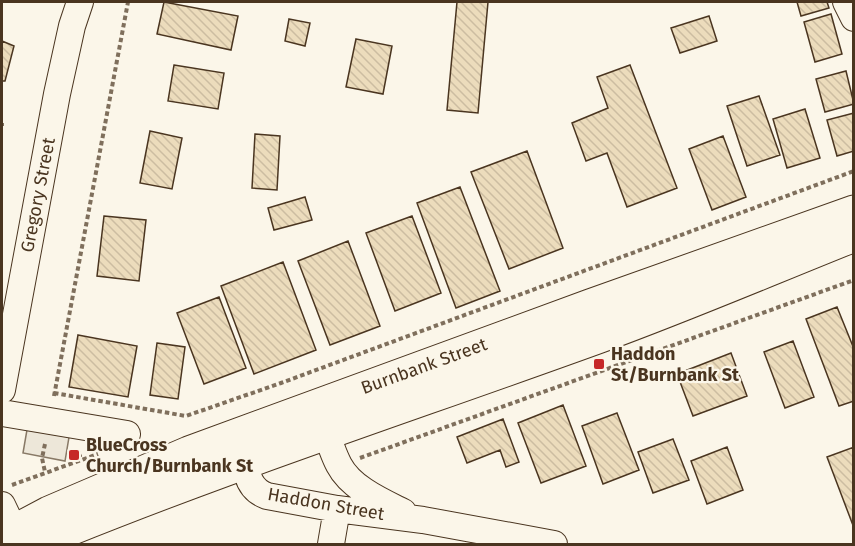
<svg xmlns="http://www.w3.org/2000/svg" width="855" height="546" font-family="'Fira Sans',sans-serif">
<defs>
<pattern id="building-back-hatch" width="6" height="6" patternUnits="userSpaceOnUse" patternTransform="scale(1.5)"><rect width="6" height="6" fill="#ecdcbc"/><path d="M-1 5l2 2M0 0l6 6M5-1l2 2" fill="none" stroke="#ccbda1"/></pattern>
</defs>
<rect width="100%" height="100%" fill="#fbf6e9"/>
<path fill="#ede7d9" stroke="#887966" stroke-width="1.5" d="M29 418 71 425 65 461 23 453Z"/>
<path fill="url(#building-back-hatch)" stroke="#4a3520" stroke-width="1.5" d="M164 2 238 16 231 50 157 34Z
M457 2H488L478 113 447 110Z
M797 2H827L829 8 801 16Z
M831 14 842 54 815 62 804 22Z
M709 16 717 41 680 53 671 28Z
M289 19 310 23 305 46 285 41Z
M356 39 392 46 383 94 346 87Z
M2 41 14 46 5 81H2Z
M174 65 224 73 218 109 168 101Z
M630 65 677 188 627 207 607 153 586 161 572 123 608 108 597 77Z
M846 71 854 104 825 112 816 79Z
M759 96 780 155 747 166 727 106Z
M805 109 820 158 787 168 773 119Z
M854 113V151L837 156 827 120Z
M150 131 182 138 172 189 140 183Z
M255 134 280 136 277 190 252 188Z
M723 136 746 197 712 210 689 149Z
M527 151 563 248 509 269 471 172Z
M460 187 500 291 456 308 417 203Z
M305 197 312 220 274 230 268 208Z
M104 216 146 220 139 281 97 276Z
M412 216 441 293 395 311 366 233Z
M348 241 380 326 330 345 298 261Z
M283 262 316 350 254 374 221 286Z
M219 297 246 368 204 384 177 313Z
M837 307 854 349V401L839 406 806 319Z
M78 335 137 346 128 397 69 387Z
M793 341 814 397 785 408 764 352Z
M157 343 185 347 178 399 150 395Z
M731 353 747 396 693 416 677 374Z
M563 405 586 466 541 483 518 423Z
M617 413 639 470 603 484 582 426Z
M503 419 519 462 506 467 500 450 467 463 457 437Z
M673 439 689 480 653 493 638 452Z
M727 447 743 490 707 504 691 461Z
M854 447V528L827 457Z
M79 450 81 456 70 459 68 452Z"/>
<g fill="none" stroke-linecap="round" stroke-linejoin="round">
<defs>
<path id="minor" d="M846 2 854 18
M2 390 57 94 72 26 80 2
M2 413 127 434
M321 415C326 431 331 450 339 465 351 488 381 501 403 512
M247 446C244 465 245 488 267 496L337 509 423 520 554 544
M2 505 14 530
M331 544 337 509"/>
<path id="major" d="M2 538 49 513 189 453 590 306 854 212
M33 544C219 467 410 405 600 336 685 305 769 269 854 235"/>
</defs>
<use href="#minor" stroke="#4a3520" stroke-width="28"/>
<use href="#major" stroke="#4a3520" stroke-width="35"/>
<path stroke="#7f6f5c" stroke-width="4" stroke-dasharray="4.5 3" stroke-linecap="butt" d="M2 126V123
M54 393 186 416 281 383 854 171
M54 396 128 2
M45 444 42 458 45 472
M360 458 854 280
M12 485 98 454"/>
<use href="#minor" stroke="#fbf6e9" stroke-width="26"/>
<use href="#major" stroke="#fbf6e9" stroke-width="33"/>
</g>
<g fill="#c62828" stroke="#fbf6e9" stroke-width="2">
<rect x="593" y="358" width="12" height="12" rx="3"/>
<rect x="68" y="449" width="12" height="12" rx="3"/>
</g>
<g text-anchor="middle" stroke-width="4.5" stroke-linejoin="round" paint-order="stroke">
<g font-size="18" fill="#4a3520" stroke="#fbf6e9">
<text transform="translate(38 195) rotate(-79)" y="6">Gregory Street</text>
<text transform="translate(424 366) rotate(-20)" y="6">Burnbank Street</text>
<text transform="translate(326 504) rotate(10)" y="6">Haddon Street</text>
</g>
<g font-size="18" font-weight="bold" fill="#4a3520" stroke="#fbf6e9" text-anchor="start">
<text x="611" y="360">Haddon<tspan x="611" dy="21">St/Burnbank St</tspan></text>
<text x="86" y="451">BlueCross<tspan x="86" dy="21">Church/Burnbank St</tspan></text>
</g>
</g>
<rect width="855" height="546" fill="none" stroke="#4a3520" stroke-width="6"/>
</svg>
